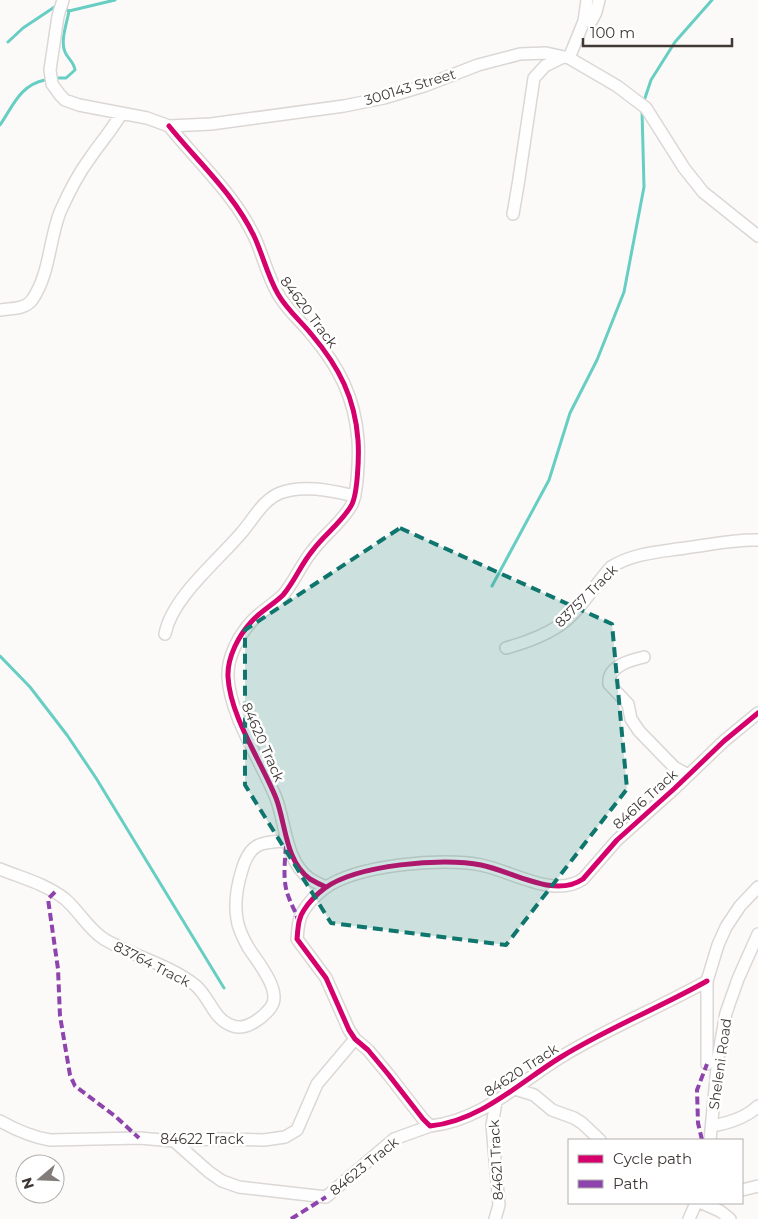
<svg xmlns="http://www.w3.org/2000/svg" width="758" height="1219" font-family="Montserrat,sans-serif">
<rect width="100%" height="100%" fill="#fcfaf9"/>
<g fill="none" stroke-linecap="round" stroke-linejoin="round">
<path stroke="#67cec3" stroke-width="3" d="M62 8 69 11 115 0
M8 42 23 28 56 6
M54 78H66L75 70C74 62 68 59 65 52 60 41 67 23 69 11
M643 104 651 80 675 42 712 0
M0 125C13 106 20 85 45 80
M492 586 549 480 570 413 597 360 624 292 644 187 642 110
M0 656 30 687 67 735 96 778 224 988"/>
<defs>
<path id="minor" d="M63 0 58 16 50 70 52 84 60 95 65 100 79 105 147 118 169 126 211 124 344 106 384 98 424 86 478 65 520 54 546 53 569 58 617 86 646 108 684 168 703 192 758 236
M584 21 592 20 596 12 599 0
M569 58 584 21 587 0
M169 126C198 162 234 194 254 236 263 255 267 275 278 294 287 310 301 321 312 335 339 367 355 398 358 440 359 454 358 495 351 506 341 523 324 535 313 550 301 564 295 581 283 595 274 604 261 611 252 621 239 635 227 657 228 677 230 716 261 761 276 798 286 824 285 861 310 879 315 882 321 885 326 887
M513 214 518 185 534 78 545 66 563 57
M0 310C11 308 24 310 32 300 50 274 49 240 60 212 68 194 78 174 90 158 100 143 112 130 121 114
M165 634C172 597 219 560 243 531 254 518 263 500 280 493 303 484 332 491 355 496
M506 648C524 643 544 636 560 625 580 611 594 586 611 567 634 553 659 552 685 548 710 545 733 539 758 540
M644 657C631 660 607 666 609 684L628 704 631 719 639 731 674 767 688 775
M0 869C22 878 46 884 65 899 79 911 89 930 104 939 134 957 168 964 195 985 210 997 213 1020 233 1026 246 1031 264 1017 271 1007 283 991 256 960 248 947 243 938 238 928 237 919 234 902 237 886 242 870 250 843 260 842 287 841
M707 981C659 1008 608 1028 561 1057 520 1082 481 1121 430 1126L423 1119 388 1074 368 1050 355 1039 349 1030 326 978 297 939C298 929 298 918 304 910 309 902 317 894 325 888 357 865 443 857 481 865 512 871 554 899 583 879L617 840 675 788 724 741 758 713
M707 1064V981L718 945 726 927 740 906 758 887
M515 1089 534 1095 552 1110 574 1118 582 1123 600 1140
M0 1121C16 1130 32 1137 50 1140L139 1138 174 1141 216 1139 264 1140 285 1137 297 1130 317 1084 355 1039
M712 1126C729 1123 746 1118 758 1106
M710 1140 718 1058 726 1013 738 979 758 934
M174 1141 209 1172 222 1181 239 1187 326 1197 394 1139 430 1126
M742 1190 758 1186
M702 1203 720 1211 730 1219
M495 1219 499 1205 492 1125 496 1102
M689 1219 696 1203"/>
</defs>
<use href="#minor" stroke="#dbd7d5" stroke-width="14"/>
<use href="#minor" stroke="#fffefe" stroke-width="11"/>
<path stroke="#8e44ad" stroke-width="4" stroke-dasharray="8 4" stroke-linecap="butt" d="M286 846C285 862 282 882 289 898 292 907 296 911 298 921
M55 892 48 899 58 969 60 1016 70 1075 75 1086 115 1116 139 1138
M702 1140 698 1123 697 1090 707 1064
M291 1219 326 1197"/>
<defs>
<path id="cycleway" d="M169 126C198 162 234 194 254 236 263 255 267 275 278 294 287 310 301 321 312 335 339 367 355 398 358 440 359 454 358 495 351 506 341 523 324 535 313 550 301 564 295 581 283 595 274 604 261 611 252 621 239 635 227 657 228 677 230 716 261 761 276 798 286 824 285 861 310 879 315 882 321 885 326 887
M707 981C659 1008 608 1028 561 1057 520 1082 481 1121 430 1126L423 1119 388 1074 368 1050 355 1039 349 1030 326 978 297 939C298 929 298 918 304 910 309 902 317 894 325 888 357 865 443 857 481 865 512 871 554 899 583 879L617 840 675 788 724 741 758 713"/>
</defs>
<use href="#cycleway" stroke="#fff" stroke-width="8"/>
<use href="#cycleway" stroke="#d6006c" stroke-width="5"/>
</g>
<path fill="#0f766e" fill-opacity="0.2" stroke="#0f766e" stroke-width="4" stroke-dasharray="10 6" stroke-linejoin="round" d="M400 528 612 624 627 789 506 945 331 923 245 785V630Z"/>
<g text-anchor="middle" stroke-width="5" stroke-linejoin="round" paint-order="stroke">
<g font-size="14" fill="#3f3835" stroke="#fff">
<text transform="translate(410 87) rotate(-17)" y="5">300143 Street</text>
<text transform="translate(309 312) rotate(53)" y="5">84620 Track</text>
<text transform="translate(586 596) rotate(-45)" y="5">83757 Track</text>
<text transform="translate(263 742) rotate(66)" y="5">84620 Track</text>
<text transform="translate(645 799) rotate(-42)" y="5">84616 Track</text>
<text transform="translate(152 964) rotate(27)" y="5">83764 Track</text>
<text transform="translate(720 1064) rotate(-82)" y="5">Sheleni Road</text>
<text transform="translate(521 1070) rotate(-33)" y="5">84620 Track</text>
<text x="202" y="1144">84622 Track</text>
<text transform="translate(496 1160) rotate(-93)" y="5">84621 Track</text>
<text transform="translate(364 1166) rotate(-39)" y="5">84623 Track</text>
</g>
</g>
<rect x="568" y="1139" width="175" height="65" fill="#ffffff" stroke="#b2afae"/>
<rect x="578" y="1155" width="25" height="8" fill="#d6006c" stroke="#b2afae"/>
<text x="613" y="1164" font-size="15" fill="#3f3835">Cycle path</text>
<rect x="578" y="1180" width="25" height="8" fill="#8e44ad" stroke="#b2afae"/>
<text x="613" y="1189" font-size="15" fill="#3f3835">Path</text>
<g transform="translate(40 1179) rotate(251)"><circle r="24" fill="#ffffff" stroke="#b2afae"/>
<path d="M0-4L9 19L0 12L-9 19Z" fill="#817c7a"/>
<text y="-8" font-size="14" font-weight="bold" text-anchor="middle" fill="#3f3835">N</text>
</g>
<path d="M583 38v8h149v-8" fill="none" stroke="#3f3835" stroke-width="2.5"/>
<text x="590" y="38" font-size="15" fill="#3f3835" stroke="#ffffff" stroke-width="4" paint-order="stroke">100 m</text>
</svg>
